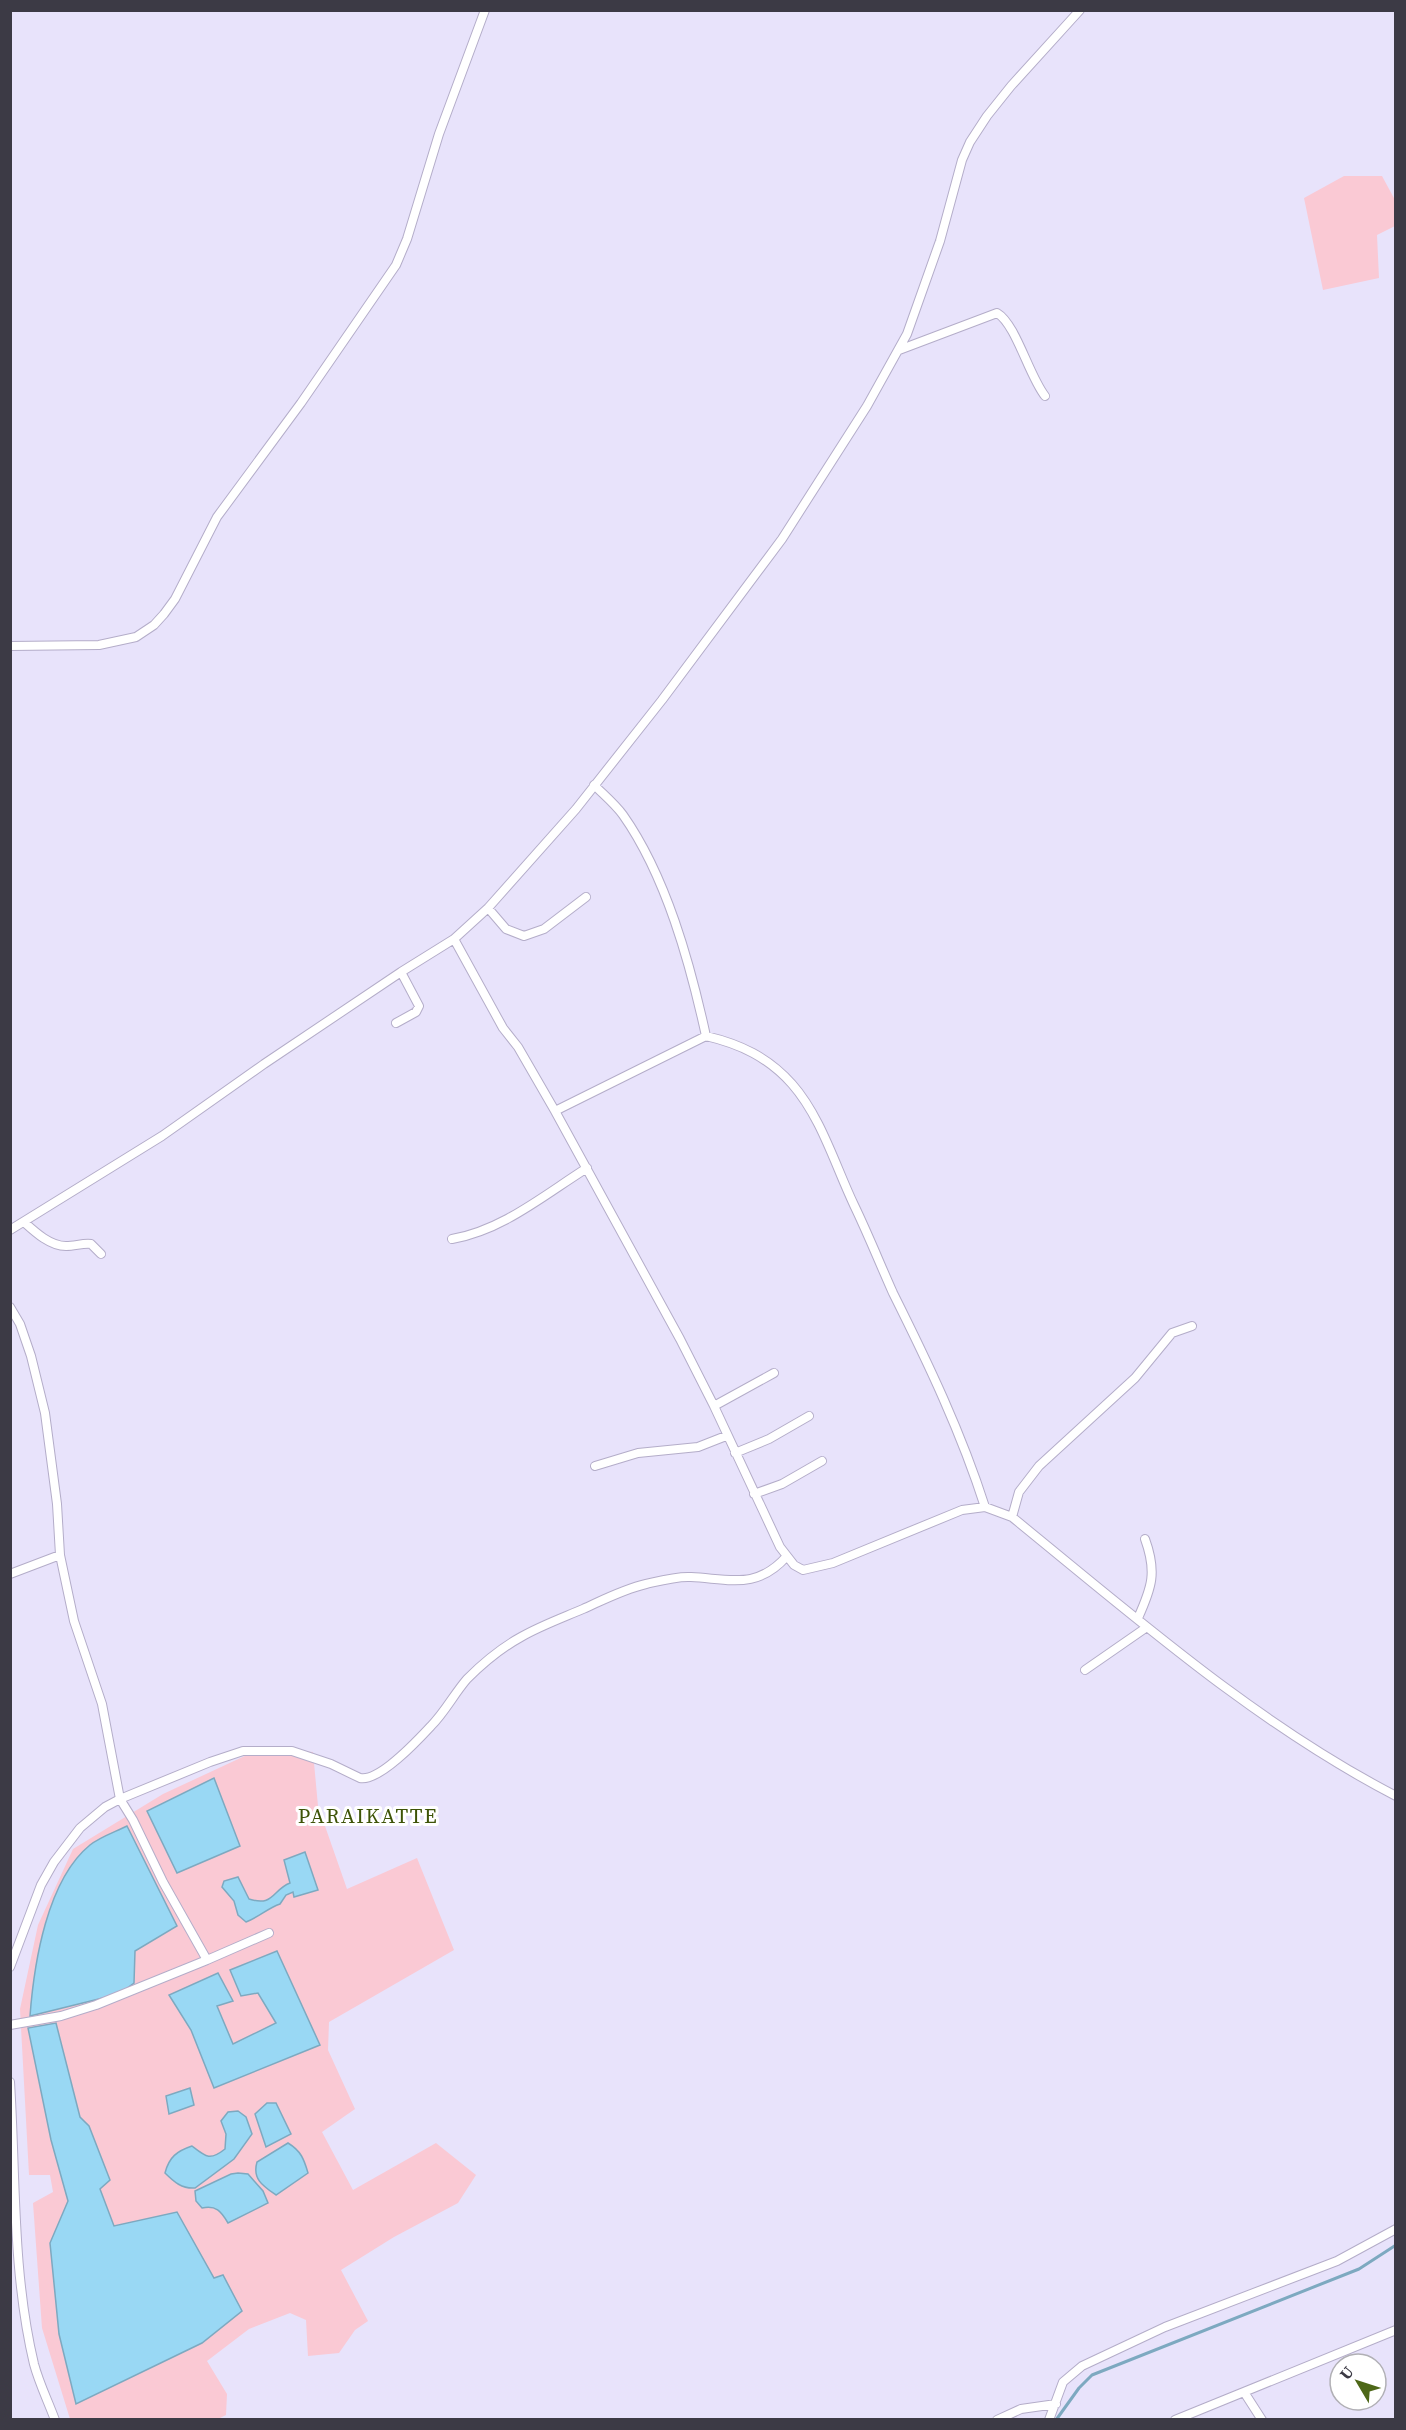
<svg xmlns="http://www.w3.org/2000/svg" width="1406" height="2430" font-family="'Source Serif 4',serif">
<rect width="100%" height="100%" fill="#e8e3fb"/>
<path fill="#fac9d4" d="M1344 176H1382L1395 200V226L1377 235 1379 278 1323 290 1304 198Z
M262 1748 313 1752 318 1806 347 1889 417 1858 454 1950 329 2022 328 2050 355 2109 322 2132 353 2190 436 2143 476 2175 458 2203 394 2237 341 2270 368 2321 355 2330 339 2353 308 2356 306 2320 290 2313 249 2329 207 2361 227 2394 226 2415 216 2420 70 2419 42 2328 33 2203 53 2192 50 2175H29L20 2009 38 1925 73 1849 163 1794Z"/>
<path fill="#99d8f4" stroke="#7da9c0" stroke-width="1.5" d="M214 1778 240 1846 177 1873 147 1811Z
M127 1826 177 1926 135 1951 134 1983 119 1994 30 2016C34 1963 47 1880 90 1845 100 1837 115 1832 127 1826Z
M305 1852 318 1890 294 1897 293 1892 286 1895 280 1904C268 1908 259 1917 246 1922L238 1915 234 1901 222 1887 224 1881 238 1877 249 1899C274 1907 272 1890 290 1883L284 1860Z
M277 1951 320 2045 214 2088 191 2030 169 1995 218 1973 233 2001 217 2006 233 2044 276 2023 258 1993 241 1996 230 1970Z
M56 2023 80 2117 89 2126 110 2180 100 2189 114 2226 177 2212 214 2278 223 2275 242 2311 202 2343 76 2404 59 2334 50 2243 68 2201 51 2140 28 2028Z
M190 2088 194 2105 169 2114 166 2096Z
M267 2103H276L291 2134 266 2147 255 2114Z
M238 2111 246 2117 252 2134 234 2159 195 2188C182 2189 174 2182 165 2173 169 2157 177 2151 192 2146 206 2157 210 2161 225 2149L226 2134 221 2121 228 2112Z
M288 2143C301 2151 304 2159 308 2173L276 2195C263 2186 252 2179 257 2162Z
M238 2173 248 2174 263 2191 268 2203 228 2223C221 2211 216 2205 202 2208L196 2201 195 2191 231 2174Z"/>
<g fill="none" stroke-linecap="round" stroke-linejoin="round">
<path stroke="#7da9c0" stroke-width="3" d="M1056 2420 1079 2388 1092 2375 1359 2269 1396 2245"/>
<defs>
<path id="minor" d="M899 350 997 313C1016 324 1029 376 1045 396
M10 646 99 645 136 637 154 625 164 614 175 599 217 517 301 403 396 265 407 239 439 134 485 10
M594 785C604 795 615 804 623 815 666 876 690 963 706 1036
M488 908 506 929 524 936 544 929 586 897
M454 939 503 1028 518 1047 555 1111 680 1339 714 1406 780 1547 794 1565 803 1570 833 1563 962 1510 985 1507 1012 1517C1134 1616 1255 1723 1396 1796
M396 1023 416 1012 419 1006 401 972
M555 1111 706 1036C740 1044 768 1057 792 1084 821 1117 835 1165 854 1205 868 1234 880 1264 893 1293 928 1363 961 1432 985 1507
M24 1222C35 1232 50 1246 66 1246 75 1246 83 1243 91 1244L101 1254
M10 1230 162 1136 264 1064 401 972 454 939 488 908 576 809 662 700 782 539 867 406 907 334 940 241 962 160 970 142 987 116 1011 86 1080 10
M452 1239C503 1230 544 1195 587 1168
M10 1307 20 1324 31 1356 45 1413 57 1504 60 1555 74 1621 102 1704 120 1799 133 1820 163 1882 207 1960 269 1933
M714 1406 774 1373
M735 1453 769 1439 809 1416
M595 1466 638 1453 698 1447 726 1436
M754 1494 782 1484 822 1461
M1012 1517 1019 1492 1039 1466 1135 1378 1172 1333 1192 1326
M10 1574 60 1555
M1138 1618C1152 1587 1157 1572 1145 1539
M1085 1670 1147 1627
M10 1967 41 1885 54 1862 80 1828 105 1807 120 1799 210 1762 243 1751H292L331 1764 360 1778C379 1782 418 1740 431 1726 445 1712 454 1694 467 1679 483 1663 501 1648 521 1637 540 1626 562 1618 583 1609 603 1600 624 1589 646 1584 659 1581 677 1576 691 1577 730 1579 757 1590 787 1556
M10 2025 61 2016 96 2005 207 1960
M10 2082C16 2176 12 2272 34 2364 39 2383 48 2401 55 2420
M1244 2392 1262 2420
M997 2420 1021 2409 1056 2404
M1049 2420 1063 2382 1082 2366 1165 2327 1337 2261 1396 2229
M1175 2420 1396 2330"/>
</defs>
<use href="#minor" stroke="#b4adc9" stroke-width="10"/>
<use href="#minor" stroke="#fff" stroke-width="8"/>
</g>
<g text-anchor="middle" stroke-width="6" stroke-linejoin="round" paint-order="stroke">
<g font-size="21" letter-spacing="1.5" fill="#3d5307" stroke="#fff">
<text x="368" y="1823">PARAIKATTE</text>
</g>
</g>
<rect width="1406" height="2430" fill="none" stroke="#3c3a45" stroke-width="24"/>
<g transform="translate(1358 2382) rotate(309)"><circle r="28" fill="#ffffff" stroke="#b1b0b5" stroke-width="1.5"/>
<path d="M0-4.5L10 22L0 15L-10 22Z" fill="#4d6718"/>
<text y="-9" font-size="16" font-weight="bold" text-anchor="middle" fill="#3c3a45">U</text>
</g>
</svg>
